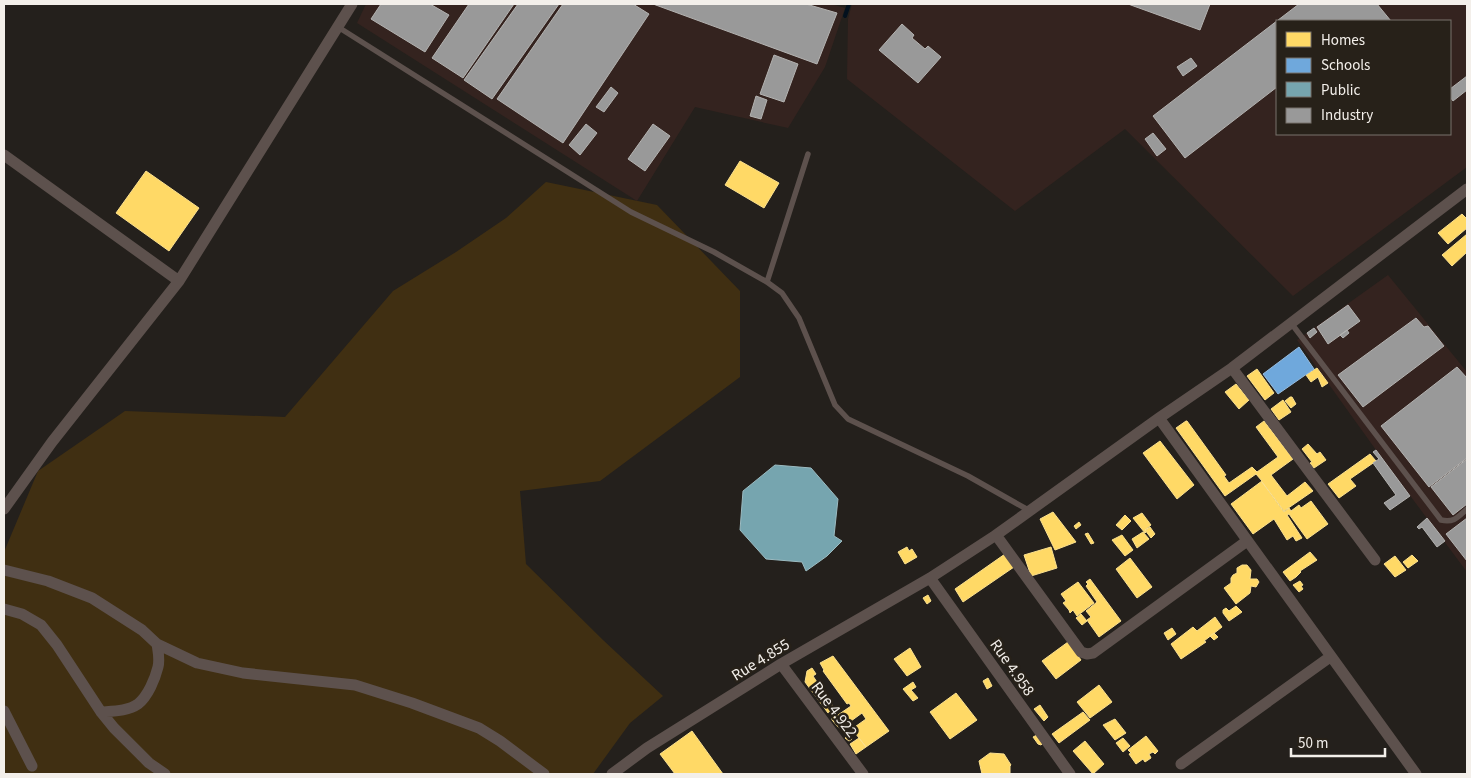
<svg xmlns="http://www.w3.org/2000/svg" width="1471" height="778" font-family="'Source Sans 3',sans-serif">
<rect width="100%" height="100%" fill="#24201c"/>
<path fill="#34231f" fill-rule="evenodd" d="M366 4H831L845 8 825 67 788 128 695 107 637 201 357 23Z
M852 4H1467V167L1293 296 1125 129 1015 211 847 79 848 19ZM1277 21H1450V134H1277Z
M1388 275 1467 372V572L1376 450 1297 340Z"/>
<path fill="#402f12" d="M546 182 657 205 740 291V377L600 481 520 491 526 564 603 640 663 696 630 723 593 774H4V552L38 471 125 411 285 417 393 291 456 252 506 218Z"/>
<path fill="#ffd966" stroke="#fbe08e" d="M740 161 779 183 764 208 725 185Z
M146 171 199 208 169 251 116 213Z
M1462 214 1467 219V228L1448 244 1438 233Z
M1467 234V252L1452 266 1442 255Z
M1317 368 1328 383 1322 387 1318 377 1311 382 1306 375Z
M1257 369 1274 393 1265 400 1247 376Z
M1236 384 1249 400 1239 409 1225 392Z
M1290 397H1292L1296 404 1291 408 1285 401Z
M1283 400 1291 412 1279 420 1271 409Z
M1186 421H1187L1226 475 1224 476 1229 483 1252 467 1257 472 1278 457 1256 427 1264 421 1293 459 1271 475 1287 496 1305 482 1313 491 1284 511 1262 482 1284 512 1289 508 1291 511 1299 505 1301 508 1311 501 1328 524 1307 539 1289 514 1287 515 1302 538 1296 541 1293 536 1287 540 1274 519 1253 534 1231 504 1262 481 1256 474 1225 496 1176 428Z
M1160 441 1194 485 1177 499 1143 453Z
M1308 444 1317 454 1320 452 1326 460 1314 468 1310 463 1312 462 1302 449Z
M1370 454 1376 461 1350 479 1356 486 1339 498 1328 484Z
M1053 512 1076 542 1055 550 1040 519Z
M1142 513 1151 525 1145 530 1146 532 1145 533 1133 518Z
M1125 515 1131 521 1122 530 1116 525Z
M1079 522 1081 525 1076 529 1074 526Z
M1150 527 1155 534 1151 538 1145 530Z
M1143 532 1149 539 1137 548 1132 539Z
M1088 533 1094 543 1091 544 1085 534Z
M1122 535 1133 550 1125 556 1112 540Z
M907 547 909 551 912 549 917 557 905 564 898 552Z
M1051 547 1057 568 1031 576 1024 555Z
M1310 552 1317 560 1300 571 1301 572 1296 577 1290 581 1283 572Z
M1005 554 1014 567 963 602 955 589Z
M1412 555 1418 561 1408 568 1403 562Z
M1395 556 1406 570 1395 577 1384 564Z
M1130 558 1152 587 1137 598 1116 569Z
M1242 565H1247L1251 570 1250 579H1257L1259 582 1256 587 1251 586 1250 593 1236 604 1224 588 1231 583V578L1233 575 1237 573V568Z
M1090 579 1121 621 1099 637 1087 620 1091 617 1086 611 1097 602 1086 586 1088 584 1086 582Z
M1300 581 1303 585 1301 586 1303 589 1299 592 1293 585Z
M1078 582 1094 603 1077 616 1073 610 1070 613 1069 610 1063 603 1066 601 1061 594Z
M928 595 931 601 927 604 923 598Z
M1236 606 1242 612 1229 621 1223 613V610L1226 608 1229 611Z
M1081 614 1087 621 1082 625 1076 618Z
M1215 617 1222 627 1204 641 1206 642 1181 659 1171 644 1193 627 1197 631Z
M1172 628 1176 634 1168 640 1164 633Z
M1214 633 1218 637 1214 640 1210 636Z
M1068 642 1081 660 1056 679 1042 661Z
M910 648 921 667 907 676 894 659Z
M833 656 889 731 866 747 852 729 866 719 862 713 840 729 832 720V718L834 716 835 717 851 706 849 703 847 704 823 671 824 670 820 663Z
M812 668 816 674 813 676 834 708 828 713 805 682 807 671Z
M988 678 992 686 987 689 983 681Z
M913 682 916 687 911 690 918 698 913 701 903 689Z
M1099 685 1112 702 1090 718 1077 702Z
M956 693 977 720 950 739 930 712Z
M1040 705 1048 717 1044 721 1034 709Z
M1083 712 1090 720 1059 743 1052 734Z
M1115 719 1126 733 1115 740 1103 725Z
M692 731 723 774H675L660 754Z
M847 733 852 739 849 741 845 738 847 737 845 734Z
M1037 735 1043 743 1041 745 1038 744 1033 737Z
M1146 736 1158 751 1155 754 1153 752 1149 754 1151 758 1145 762 1143 759 1136 764 1129 754 1131 753 1128 750Z
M859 738 866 747 856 754 850 744Z
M1123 738 1130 746 1123 752 1116 743Z
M1085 741 1104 764 1093 774 1073 751Z
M990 753 1004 754 1011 765 1010 766V774H982L979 761Z"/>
<path fill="#6fa8dc" stroke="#97bde0" d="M1299 347 1314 369 1278 394 1263 374Z"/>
<path fill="#76a5af" stroke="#9cbbc1" d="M775 465 811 468 838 499 834 536 842 541 827 556 806 571 802 562 766 559 740 530 743 491Z"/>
<path fill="#999" stroke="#b4b3b1" d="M381 4H430L449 15 425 52 371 19Z
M469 4H514L463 78 432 58Z
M518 4H559L492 99 464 80Z
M563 4H633L649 14 563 143 497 99Z
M653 4H806L837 13 817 64Z
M1128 4H1210L1200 30Z
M1299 4H1377L1391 21H1277V87L1185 158 1153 116Z
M902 24 914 35 912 38 925 49 928 46 941 57 918 83 879 50Z
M774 55 798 64 784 102 760 94Z
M1191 58 1197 66 1183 76 1177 67Z
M1467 76V90L1453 101 1450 97V89Z
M611 87 618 93 604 112 596 107Z
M756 96 767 100 761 119 750 116Z
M586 124 597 133 580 155 569 145Z
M653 124 670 136 645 171 628 159Z
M1153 133 1166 149 1157 156 1145 139Z
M1348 305 1360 321 1328 344 1317 327Z
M1416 318 1424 327 1428 326 1444 346 1363 407 1338 375Z
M1314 328 1317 332 1310 338 1307 333Z
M1347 330 1349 333 1343 338 1340 335Z
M1457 367 1467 378V458L1429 487 1381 426Z
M1376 450 1410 496 1390 510 1384 503 1396 495 1373 463 1379 459 1373 452Z
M1467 459V504L1453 515 1431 487Z
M1427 518 1445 541 1437 547 1422 527 1419 529 1417 527Z
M1467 518V561L1446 534Z"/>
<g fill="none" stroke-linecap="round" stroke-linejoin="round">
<path stroke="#03111e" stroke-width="4" d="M845 16 849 4"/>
<path stroke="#5d514d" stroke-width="5.5" d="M338 27 631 212 714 252 767 282 782 293 799 318 835 405 848 419 968 476 1030 511
M767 282 808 154
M1291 323 1441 520C1454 523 1458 517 1467 509"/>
<path stroke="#5d514d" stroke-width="11" d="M4 155 179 281
M1232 368 1375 560
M1159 418 1416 774
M4 509 52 442 179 281 352 4
M996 535 1081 652 1087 654 1093 653 1247 541
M4 570 48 581 92 598 142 630 157 644 197 663 243 673 355 685 412 703 479 728 500 741 544 774
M930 578 1070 774
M4 609 22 614 41 625 57 645 101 712 114 728 149 763 165 774
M781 664 863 774
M4 711 32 766
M101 712C113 711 128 711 138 704 148 696 155 679 158 667 160 659 158 651 157 644
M1181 764 1330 657
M612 774 647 748 781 664 930 578 996 535 1159 418 1232 368 1467 189"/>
</g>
<g text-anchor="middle" stroke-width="5" stroke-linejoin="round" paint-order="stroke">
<g font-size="16" fill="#f3efea" stroke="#272119">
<text transform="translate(760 659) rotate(-32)" y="6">Rue 4.855</text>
<text transform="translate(1013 667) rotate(55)" y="6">Rue 4.958</text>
<text transform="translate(835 709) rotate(53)" y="6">Rue 4.922</text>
</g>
</g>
<rect width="1471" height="778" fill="none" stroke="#f3efea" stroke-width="10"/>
<rect x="1276" y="20" width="175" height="115" fill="#272119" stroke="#79736d"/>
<rect x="1286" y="32" width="25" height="15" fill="#ffd966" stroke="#79736d"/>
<text x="1321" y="45" font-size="15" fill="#f3efea">Homes</text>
<rect x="1286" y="58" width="25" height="15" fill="#6fa8dc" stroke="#79736d"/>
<text x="1321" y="70" font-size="15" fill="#f3efea">Schools</text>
<rect x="1286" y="82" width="25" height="15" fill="#76a5af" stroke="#79736d"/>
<text x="1321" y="95" font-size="15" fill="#f3efea">Public</text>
<rect x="1286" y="108" width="25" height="15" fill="#999999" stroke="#79736d"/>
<text x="1321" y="120" font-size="15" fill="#f3efea">Industry</text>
<path d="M1291 748v8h94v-8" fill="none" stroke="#f3efea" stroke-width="2.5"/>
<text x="1298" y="748" font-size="15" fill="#f3efea" stroke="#272119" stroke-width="4" paint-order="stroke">50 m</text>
</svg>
